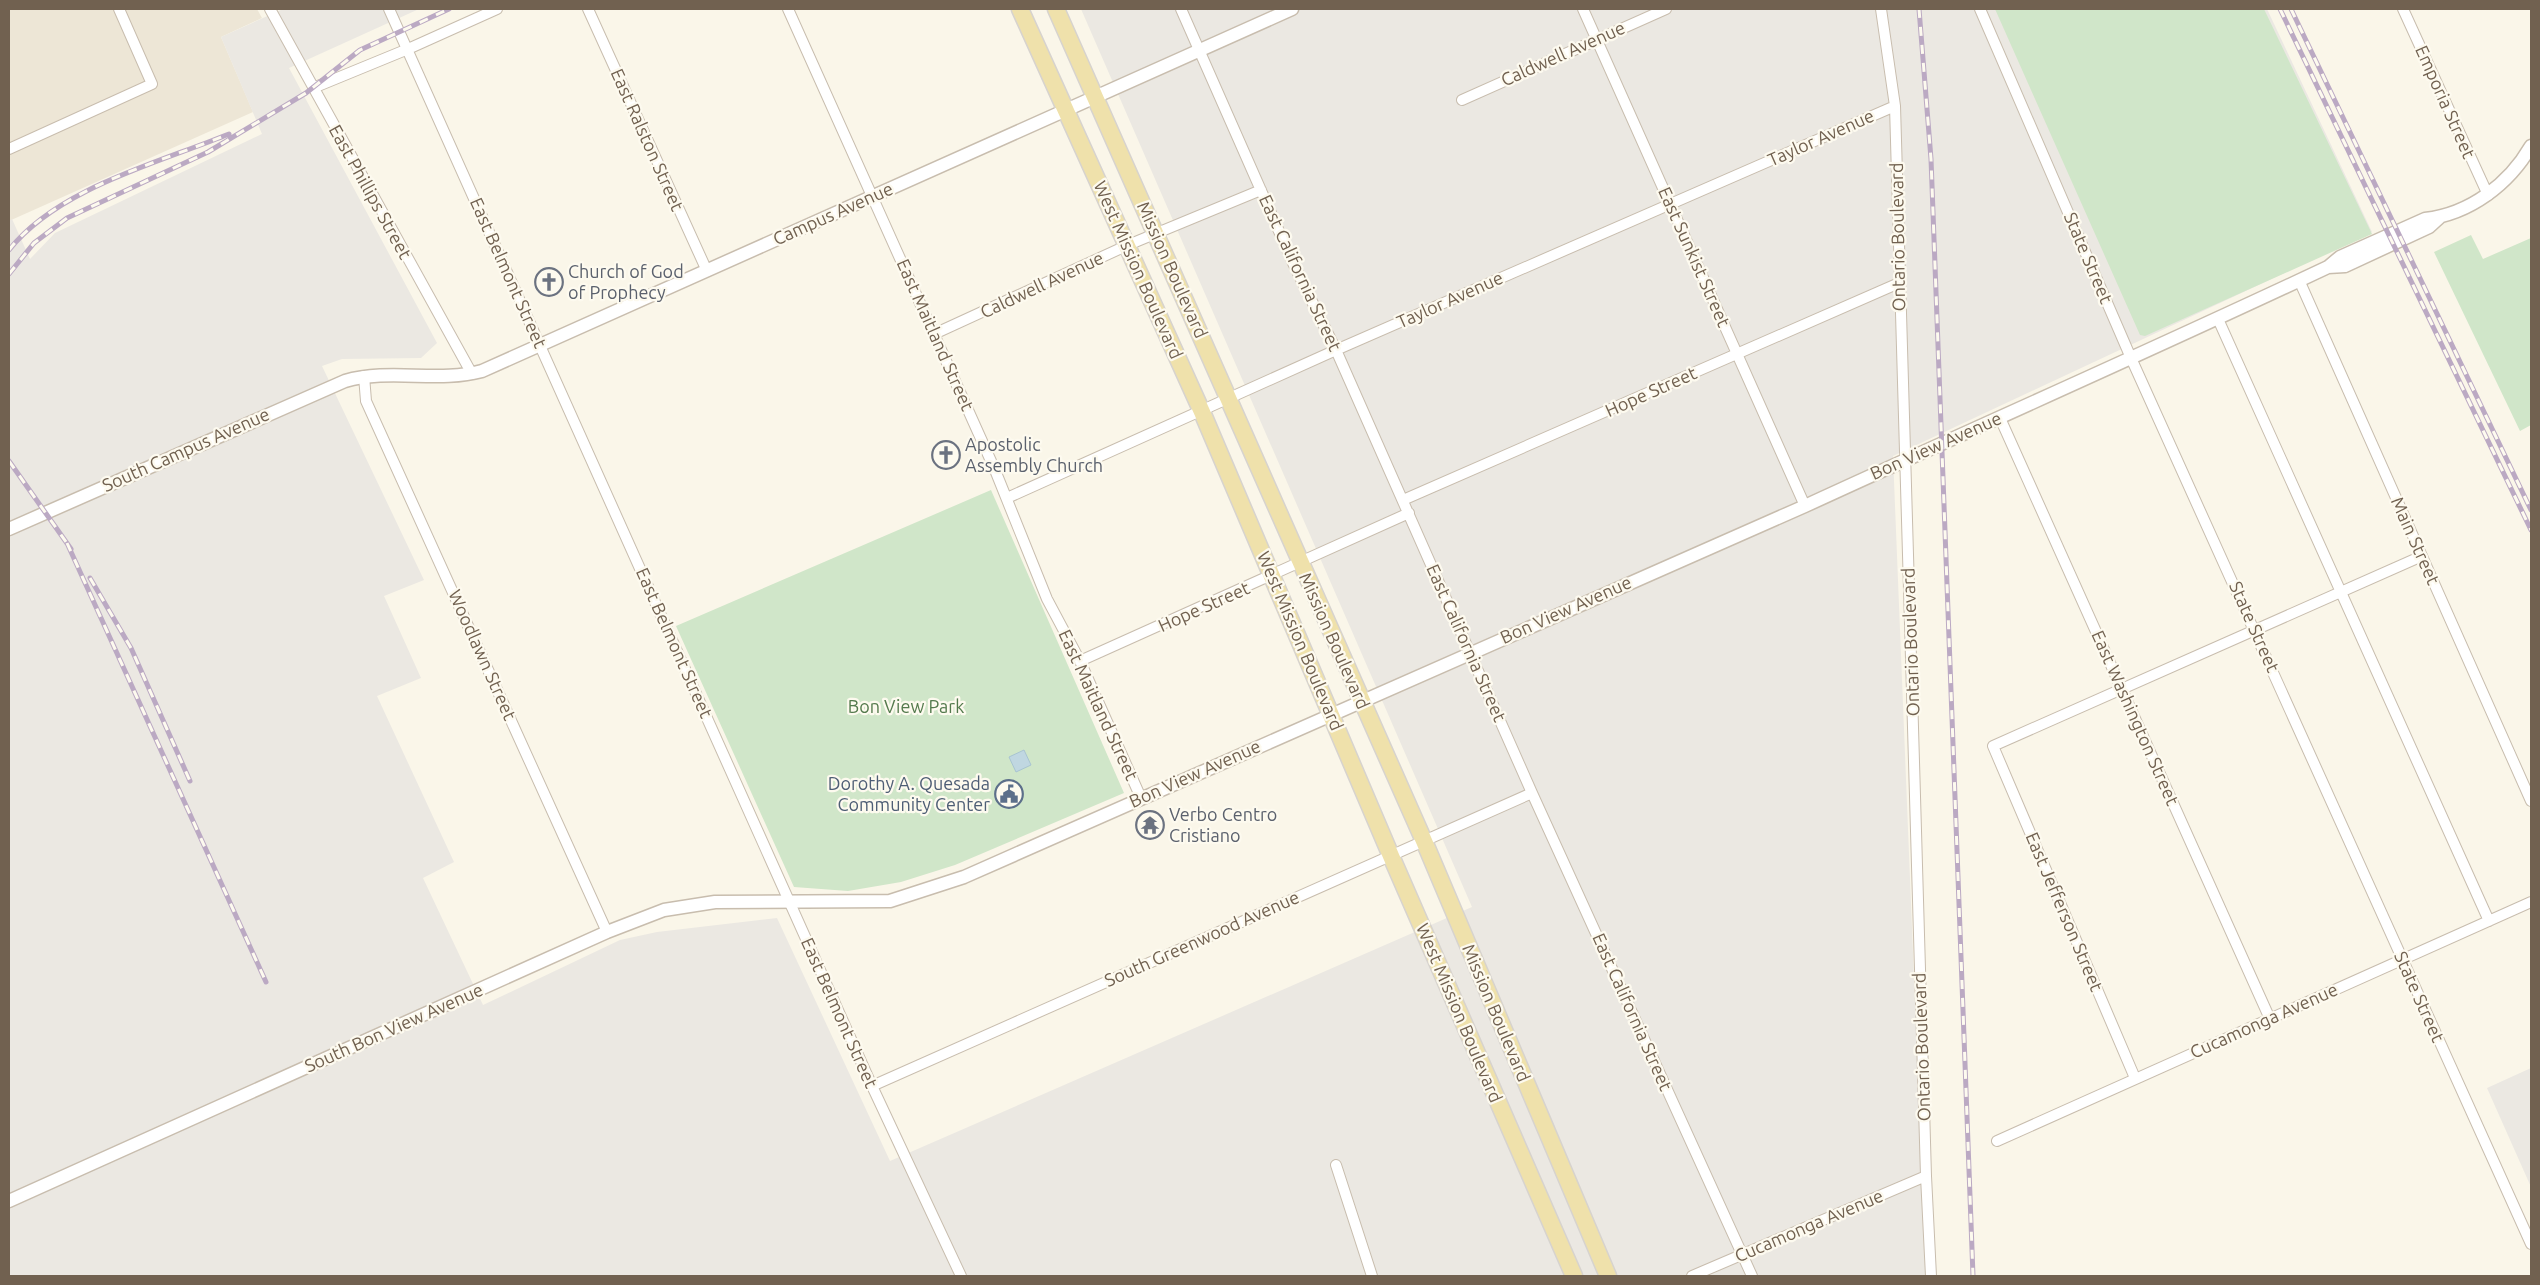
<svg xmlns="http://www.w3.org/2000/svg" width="2540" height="1285" font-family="Ubuntu,sans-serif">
<rect width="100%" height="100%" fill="#faf6e9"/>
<path fill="#ede6d6" d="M9 9H257L262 18 221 37 253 112 9 221Z"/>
<path fill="#ebe8e2" d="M283 9H419L289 68 437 343 421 358 342 359 322 366 424 580 384 596 421 678 377 696 454 862 423 878 483 1005 620 940 657 932 777 918 890 1161 1472 907 1081 9H2267L2372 232 1893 456 1926 1276H9V221L12 219 30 259 55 233 262 134 221 37Z
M2531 1068V1187L2487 1088Z"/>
<path fill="#d0e6c9" d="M1995 9H2264L2372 234 2145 336 2140 335Z
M2471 235 2483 259 2531 238V425L2520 431 2434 252Z
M991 490 1124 793 955 865 901 882 848 891 794 887 676 626Z"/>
<path fill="#c0d7e1" stroke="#a8c4d1" d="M1024 750 1031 765 1016 772 1009 757Z"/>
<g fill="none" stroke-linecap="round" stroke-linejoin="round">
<defs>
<path id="minor" d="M270 9 472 374
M389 9 872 1086 961 1276
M588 9 707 271
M788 9 995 470 1047 599 1080 661 1141 798
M1181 9 1293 263 1336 350 1532 793 1752 1276
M1583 9 1805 506
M1881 9 1895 106 1926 1176 1931 1276
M1980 9 2131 358 2531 1244
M2403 9 2488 195
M313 88 408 49 497 9
M1462 100 1666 9
M9 149 152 84 119 9
M2299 280 2531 801
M2218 319 2489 921
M934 334 1128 245 1261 190
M364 376 366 401 607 932
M2000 418 2270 1019
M1007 498 1336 350 1895 106
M1403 500 1899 283
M1080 661 1409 513
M2135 1078 1993 746 2422 556
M872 1086 1532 793
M1997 1141 2531 902
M1336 1165 1372 1276
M1692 1276 1926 1176"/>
<path id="tertiary" d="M2328 267 2345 266 2429 227 2440 217
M9 529 345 381C390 368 438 383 482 371L1292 9
M9 1201 607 932 664 910 715 902 890 901 964 877 1805 506C1979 426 2154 349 2328 267L2340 257 2425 219C2470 214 2509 184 2531 146"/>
<path id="primary" d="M1020 9 1202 412 1391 856 1574 1276
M1056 9 1424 841 1608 1276"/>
</defs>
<use href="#minor" stroke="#c8bdae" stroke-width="12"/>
<use href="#tertiary" stroke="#c8bdae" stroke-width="15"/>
<use href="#primary" stroke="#d7d3ce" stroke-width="19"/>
<use href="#minor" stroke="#fff" stroke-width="10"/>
<use href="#tertiary" stroke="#fff" stroke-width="12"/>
<use href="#primary" stroke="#efe1ab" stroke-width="16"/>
<defs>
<path id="rail" d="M1919 9 1931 159 1973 1276
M2280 9 2531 530
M2291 9 2531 510
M9 250C58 188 158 163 229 134
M9 274 34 243 67 218 208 152 306 93 360 50 449 9
M9 461 71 549
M67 543 266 982
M90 578 131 648 190 781"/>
</defs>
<use href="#rail" stroke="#bba9c3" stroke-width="5"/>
<use href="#rail" stroke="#fdfaef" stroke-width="3" stroke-dasharray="9" stroke-linecap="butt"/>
</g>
<defs>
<symbol id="church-ring" viewBox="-11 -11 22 22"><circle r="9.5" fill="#fdfaef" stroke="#6b7280" stroke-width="1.5"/><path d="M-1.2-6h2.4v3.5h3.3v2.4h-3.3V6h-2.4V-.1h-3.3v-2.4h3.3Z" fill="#6b7280"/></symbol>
<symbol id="civic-ring" viewBox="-11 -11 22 22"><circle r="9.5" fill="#fdfaef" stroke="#5c6f8a" stroke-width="1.5"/><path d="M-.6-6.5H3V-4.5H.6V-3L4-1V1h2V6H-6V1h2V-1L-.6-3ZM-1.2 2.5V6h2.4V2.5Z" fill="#5c6f8a"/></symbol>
<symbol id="temple-ring" viewBox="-11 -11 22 22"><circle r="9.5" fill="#fdfaef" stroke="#6b7280" stroke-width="1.5"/><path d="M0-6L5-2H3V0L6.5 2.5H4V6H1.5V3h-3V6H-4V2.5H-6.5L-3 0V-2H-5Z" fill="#6b7280"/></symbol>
</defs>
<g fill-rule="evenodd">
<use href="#church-ring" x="533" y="266" width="32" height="32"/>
<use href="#church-ring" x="930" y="439" width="32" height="32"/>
<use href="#civic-ring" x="993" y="778" width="32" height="32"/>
<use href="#temple-ring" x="1134" y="809" width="32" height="32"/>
</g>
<g text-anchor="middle" stroke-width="4.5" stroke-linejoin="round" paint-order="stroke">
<g font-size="18" fill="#716150" stroke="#fdfaef">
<text transform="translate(1563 54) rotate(-24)" y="6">Caldwell Avenue</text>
<text transform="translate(2445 102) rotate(66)" y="6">Emporia Street</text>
<text transform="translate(1821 138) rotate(-24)" y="6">Taylor Avenue</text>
<text transform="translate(647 140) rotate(66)" y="6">East Ralston Street</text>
<text transform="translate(370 192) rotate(61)" y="6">East Phillips Street</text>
<text transform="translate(833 214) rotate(-24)" y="6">Campus Avenue</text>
<text transform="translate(1898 237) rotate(-91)" y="6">Ontario Boulevard</text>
<text transform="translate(1694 257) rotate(66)" y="6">East Sunkist Street</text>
<text transform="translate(2088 258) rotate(67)" y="6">State Street</text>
<text transform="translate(1138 270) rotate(66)" y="6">West Mission Boulevard</text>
<text transform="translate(1172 270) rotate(66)" y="6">Mission Boulevard</text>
<text transform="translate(508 273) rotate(66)" y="6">East Belmont Street</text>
<text transform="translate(1300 273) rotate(65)" y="6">East California Street</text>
<text transform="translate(1042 285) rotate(-25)" y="6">Caldwell Avenue</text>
<text transform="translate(1450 300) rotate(-24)" y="6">Taylor Avenue</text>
<text transform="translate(935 335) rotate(66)" y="6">East Maitland Street</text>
<text transform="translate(1651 392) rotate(-24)" y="6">Hope Street</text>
<text transform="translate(1936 446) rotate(-24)" y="6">Bon View Avenue</text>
<text transform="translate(186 450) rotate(-24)" y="6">South Campus Avenue</text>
<text transform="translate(2415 541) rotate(66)" y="6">Main Street</text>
<text transform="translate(1204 607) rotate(-24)" y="6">Hope Street</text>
<text transform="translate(1566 610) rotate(-24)" y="6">Bon View Avenue</text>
<text transform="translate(2254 627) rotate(66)" y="6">State Street</text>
<text transform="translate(1300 641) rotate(67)" y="6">West Mission Boulevard</text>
<text transform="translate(1334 641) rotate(66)" y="6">Mission Boulevard</text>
<text transform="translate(1911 642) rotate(-92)" y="6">Ontario Boulevard</text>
<text transform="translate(674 643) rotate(66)" y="6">East Belmont Street</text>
<text transform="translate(1466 643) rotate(66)" y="6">East California Street</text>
<text transform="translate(482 655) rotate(66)" y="6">Woodlawn Street</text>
<text transform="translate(1098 705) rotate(65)" y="6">East Maitland Street</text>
<text transform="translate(2135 718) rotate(66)" y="6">East Washington Street</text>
<text transform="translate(1195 774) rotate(-24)" y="6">Bon View Avenue</text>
<text transform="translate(2064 912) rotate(67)" y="6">East Jefferson Street</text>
<text transform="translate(1202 939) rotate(-24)" y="6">South Greenwood Avenue</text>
<text transform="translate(2419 997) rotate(66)" y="6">State Street</text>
<text transform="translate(1632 1012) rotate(66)" y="6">East California Street</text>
<text transform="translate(839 1013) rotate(66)" y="6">East Belmont Street</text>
<text transform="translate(1459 1013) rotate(67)" y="6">West Mission Boulevard</text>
<text transform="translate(1496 1013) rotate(67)" y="6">Mission Boulevard</text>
<text transform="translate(2264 1021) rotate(-24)" y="6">Cucamonga Avenue</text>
<text transform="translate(394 1028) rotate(-24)" y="6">South Bon View Avenue</text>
<text transform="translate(1922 1047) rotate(-92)" y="6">Ontario Boulevard</text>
<text transform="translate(1809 1226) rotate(-23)" y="6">Cucamonga Avenue</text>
</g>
<g font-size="18" fill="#5b616d" stroke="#fdfaef" text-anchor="start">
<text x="568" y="278">Church of God<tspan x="568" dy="21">of Prophecy</tspan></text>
<text x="965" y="451">Apostolic<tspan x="965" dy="21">Assembly Church</tspan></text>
<text x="1169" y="821">Verbo Centro<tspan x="1169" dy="21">Cristiano</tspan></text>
</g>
<g font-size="18" fill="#547a4d" stroke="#fdfaef">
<text x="906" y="713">Bon View Park</text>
</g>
<g font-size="18" fill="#4e5e75" stroke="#fdfaef" text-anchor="end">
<text x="990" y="790">Dorothy A. Quesada<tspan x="990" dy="21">Community Center</tspan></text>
</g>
</g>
<rect width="2540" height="1285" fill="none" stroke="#716150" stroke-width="20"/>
</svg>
